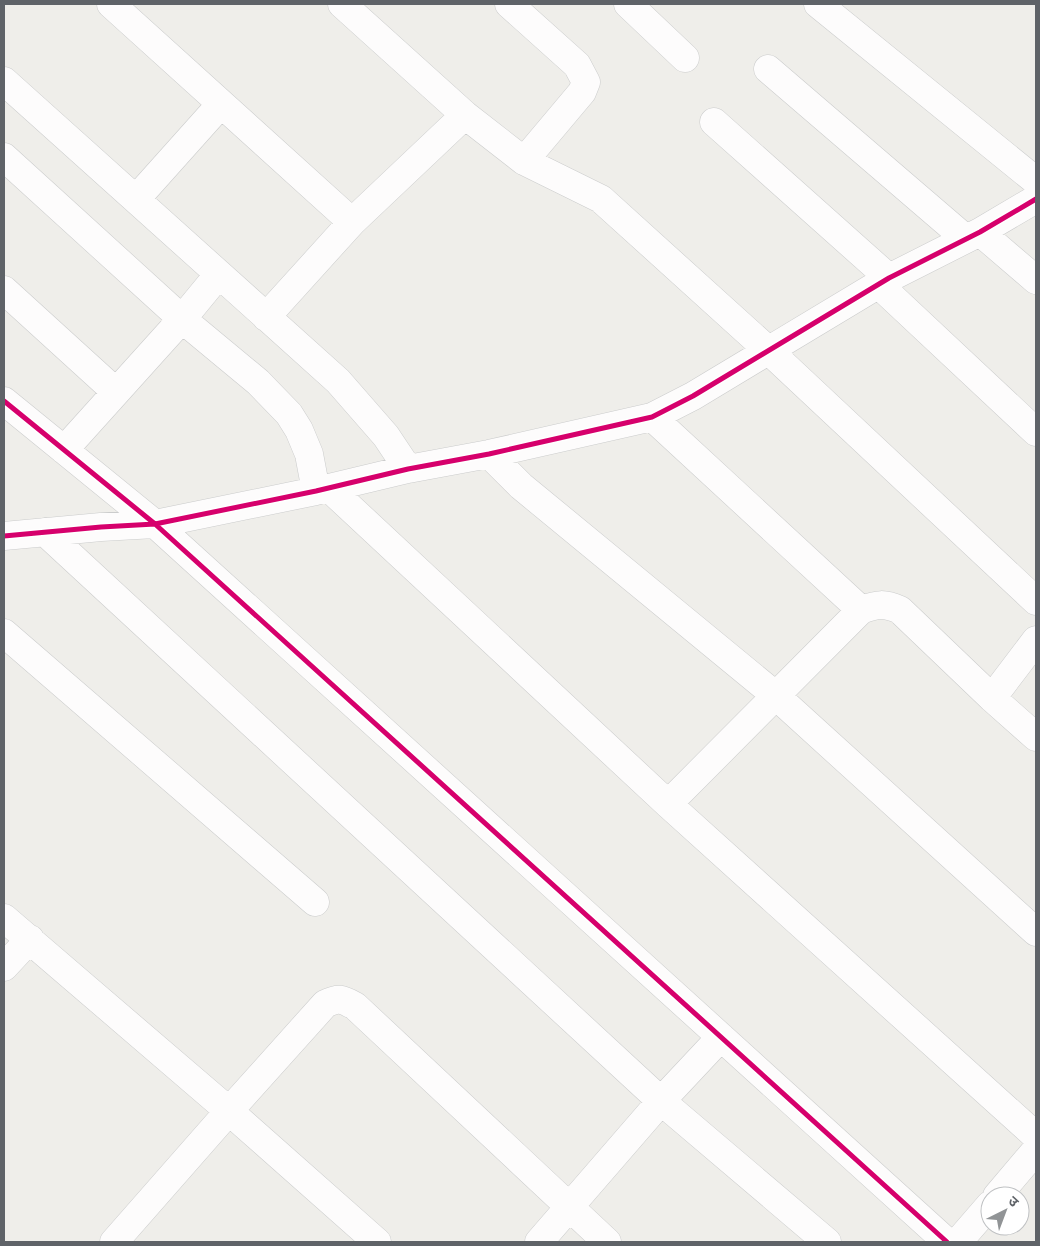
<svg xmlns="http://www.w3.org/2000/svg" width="1040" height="1246" font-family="'Public Sans','Noto Sans Devanagari',sans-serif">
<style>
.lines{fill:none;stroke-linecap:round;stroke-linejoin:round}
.minor-casing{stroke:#cbcccc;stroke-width:29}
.minor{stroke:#fdfcfc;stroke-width:28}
.cycleway-casing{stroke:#fff;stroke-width:8}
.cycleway{stroke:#d6006c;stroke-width:5}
</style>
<rect width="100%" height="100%" fill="#efeeea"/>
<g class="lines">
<g class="minor-casing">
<path id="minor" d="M111 4 352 222
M342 4 465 115 524 161 601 199 769 351 1036 601
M509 4 577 65 586 82 582 92 524 161
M628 4 685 58
M818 4 1036 181
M768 69 966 239
M4 81 338 381 386 436 408 469
M714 122 889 278
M4 157 182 319 258 382 289 414 299 430 309 454 316 491
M136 199 221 104
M980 232 1036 280
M878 284 1036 432
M4 290 116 392
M266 317 352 222 465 115
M4 401 155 524 947 1242
M652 417 861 610 668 804
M64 450 182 319 219 274
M489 454 521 486 775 695 1036 932
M329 488 668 804 1036 1136
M45 532 661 1101 827 1242
M4 536 101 527 155 524 316 491 408 469 489 454 652 417 693 396 889 278 980 232 1036 199
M861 610C878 604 884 603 900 610L992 698 1036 737
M4 633 315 902
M992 698 1036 640
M4 918 229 1111 377 1242
M4 967 30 939
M997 1196 1036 1150
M114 1242 229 1111 325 1004C339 997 342 999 355 1006L607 1242
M539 1242 661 1101 721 1037
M958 1242 990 1205"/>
</g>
<use href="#minor" class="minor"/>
<g class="cycleway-casing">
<path id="cycleway" d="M4 401 155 524 947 1242
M4 536 101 527 155 524 316 491 408 469 489 454 652 417 693 396 889 278 980 232 1036 199"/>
</g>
<use href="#cycleway" class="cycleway"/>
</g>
<rect width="1040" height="1246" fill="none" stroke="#5f6368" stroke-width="10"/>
<g transform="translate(1005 1211) rotate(42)"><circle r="24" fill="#ffffff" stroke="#bfc1c3"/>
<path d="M0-4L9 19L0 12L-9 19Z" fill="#919496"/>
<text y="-8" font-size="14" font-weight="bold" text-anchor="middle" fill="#5f6368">उ</text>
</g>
</svg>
